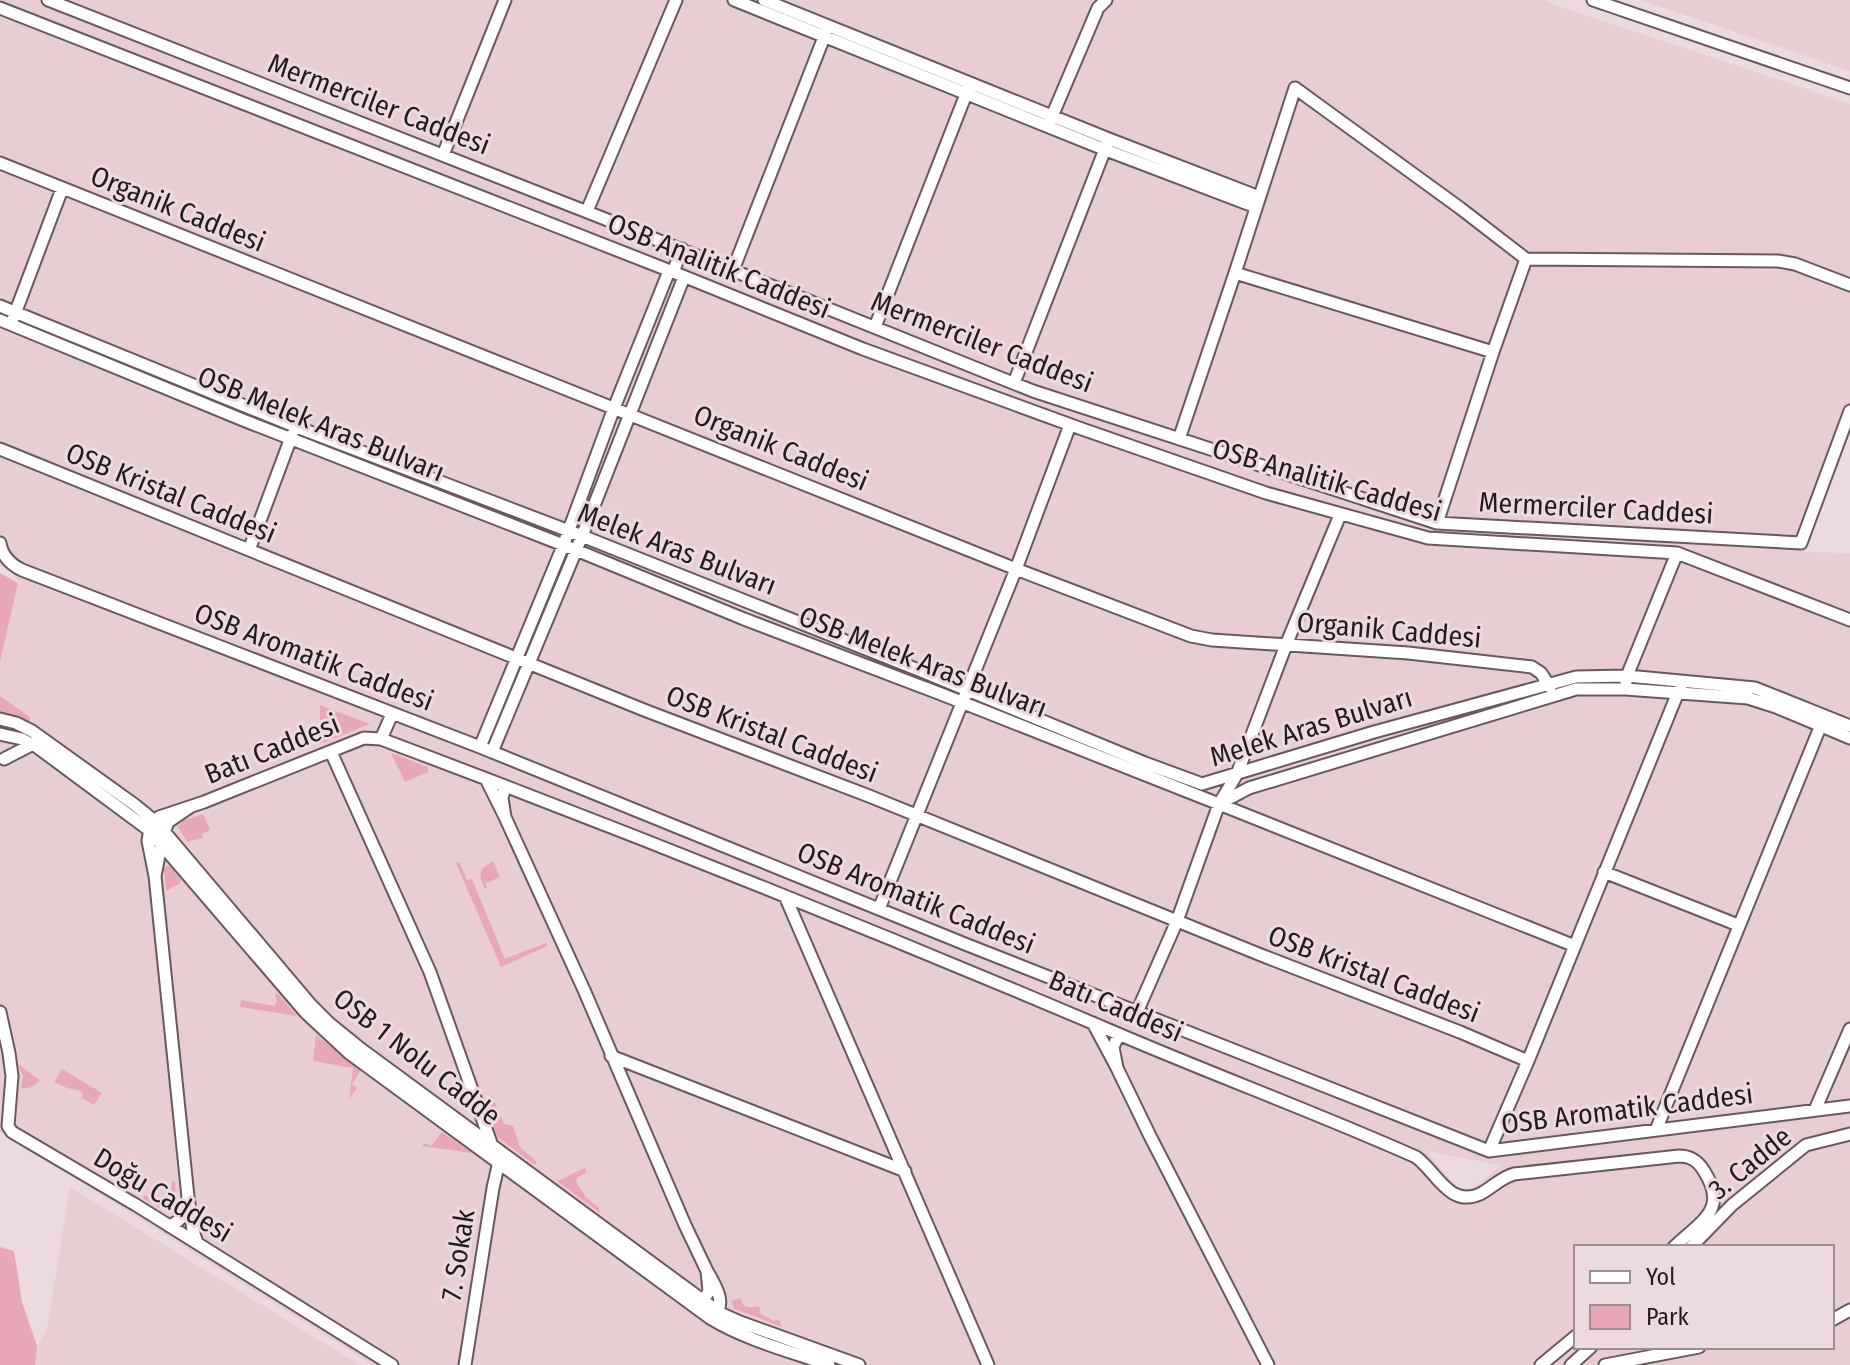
<svg xmlns="http://www.w3.org/2000/svg" width="1850" height="1365" font-family="'Fira Sans Condensed',sans-serif">
<style>
.built{fill:#e8cdd3;fill-rule:evenodd}
.green{fill:#e8a7b7}
.lines{fill:none;stroke-linecap:round;stroke-linejoin:round}
.minor-casing{stroke:#69595d;stroke-width:15}
.minor{stroke:#fff;stroke-width:11}
.labels{text-anchor:middle;dominant-baseline:central;stroke-width:6;stroke-linejoin:round;paint-order:stroke}
.street-label{font-size:28px;fill:#221b1c;stroke:#eddade}
</style>
<rect width="100%" height="100%" fill="#eddade"/>
<path class="built" d="M0 0H1545L1553 4 1850 104V429L1805 552 1850 553V1365H373L0 1132V662L18 583 13 573 0 565ZM1427 1151 1499 1165V1166L1482 1182 1467 1189 1456 1187ZM1576 1247H1832V1347H1576Z
M1641 0H1850V71Z
M70 1187 356 1363 358 1365H35L37 1346 47 1329Z"/>
<path class="green" d="M0 573 18 583 0 662Z
M0 696 31 718 28 722 0 713Z
M320 705 370 724 320 744Z
M391 753 428 767V772L405 782Z
M203 814 210 830 202 834 203 838 187 842 178 827 183 821Z
M493 861 500 877 486 883 487 888 485 889C478 874 478 869 493 861Z
M459 862 467 880 472 879 505 959 546 943 548 946 501 967 456 863Z
M166 866 171 867 181 880 179 884 166 891 164 869Z
M277 993 297 1016 240 1007 241 1000 274 1006 277 1002 275 995Z
M316 1035 361 1070 352 1084 357 1088 349 1099 353 1068 313 1061Z
M20 1065 39 1080C35 1087 29 1089 21 1088L23 1076 19 1067Z
M62 1069 102 1093 94 1105 82 1098 83 1094 79 1090 67 1088 54 1082Z
M492 1096 504 1124 513 1126 520 1147 537 1162 535 1165 496 1136 484 1099Z
M442 1132 472 1153 422 1146 425 1143 431 1146Z
M585 1168 587 1172 577 1178 576 1182 586 1197 599 1208 600 1213 557 1181Z
M175 1181 176 1210 160 1208 143 1198 144 1195C161 1203 171 1205 172 1182Z
M0 1247 14 1251 22 1302 37 1346 35 1365H0Z
M740 1298C744 1309 748 1308 759 1306L761 1314 774 1321 779 1319 782 1327 735 1309 731 1301Z"/>
<g class="lines">
<g class="minor-casing">
<path id="minor" d="M48 0 600 217 1033 391 1437 523 1801 543 1850 411
M734 0 1106 150 1256 207
M764 0 1109 139 1259 197
M1593 0 1850 88
M0 8 673 272 863 349 1082 429 1266 493 1428 538 1677 553 1850 620
M1050 121 1098 8 1106 0
M443 155 505 0
M0 163 1016 569 1191 636 1212 640 1408 653 1532 667 1541 673 1550 687
M587 211 676 0
M733 270 826 32
M673 272 682 249
M1235 273 1493 352
M0 306 294 426 582 536 921 671 1145 763 1202 784 1374 732 1576 677 1627 676 1755 688 1850 726
M13 319 62 189
M0 320 243 420 576 550 744 619 941 694 1219 804 1249 788 1576 689H1625L1748 698 1776 707 1850 738
M875 327 968 89
M1014 383 1107 144
M1179 439 1235 273 1295 88 1460 208 1526 259 1778 261 1795 264 1850 285
M0 449 644 710 869 796 1261 955 1460 1032 1528 1061
M1437 523 1493 352 1526 259
M0 543C2 556 10 564 22 570L480 747 965 944 1489 1151 1850 1106
M249 550 292 435
M1626 682 1627 676 1677 553
M0 719 16 723 32 731 135 805 157 823 311 1005 329 1023 361 1049 720 1313 740 1322 859 1365
M0 734 22 739 37 747 149 830 306 1013 349 1053 710 1318C746 1340 789 1351 829 1365
M381 739 392 714
M480 747 563 546 614 408 669 271
M331 752 430 972 491 1143
M492 752 582 536 684 277
M4 759 35 743
M486 779 505 817 502 798 505 787
M1219 804 1575 946
M190 807 168 822 163 835 155 876 148 841 150 828 159 817 204 802 364 738 381 739C626 831 869 928 1109 1030 1211 1074 1315 1112 1416 1157 1436 1171 1449 1208 1480 1194 1492 1188 1500 1178 1514 1174L1679 1156C1691 1156 1698 1161 1704 1171 1729 1210 1701 1221 1674 1247
M505 817 584 990 685 1225 707 1271
M1604 872 1738 925
M155 876 188 1197
M785 896 988 1365
M879 909 1016 569 1070 425
M0 1012 9 1053 12 1076 8 1126 12 1132 136 1205 392 1365
M1137 1012 1177 921 1219 804 1237 774 1286 645 1340 515
M1093 1023 1117 1068 1113 1047 1119 1034
M611 1056 905 1171
M1117 1068 1150 1136 1268 1365
M1815 1110 1850 1029
M1656 1130 1823 720
M1489 1151 1528 1061 1681 685
M169 1226C184 1220 185 1212 188 1197L193 1230 197 1243
M1691 1247 1732 1205 1806 1145 1850 1134
M703 1301 709 1291 707 1271C715 1285 727 1303 714 1316
M1832 1320 1850 1310
M465 1365 493 1188 498 1166 497 1159
M1541 1365 1576 1336
M1571 1365 1591 1347
M1605 1365 1699 1347"/>
</g>
<use href="#minor" class="minor"/>
</g>
<g class="labels">
<g class="street-label">
<text transform="translate(379 104) rotate(21)">Mermerciler Caddesi</text>
<text transform="translate(178 209) rotate(22)">Organik Caddesi</text>
<text transform="translate(719 266) rotate(22)">OSB Analitik Caddesi</text>
<text transform="translate(982 342) rotate(21)">Mermerciler Caddesi</text>
<text transform="translate(321 424) rotate(22)">OSB Melek Aras Bulvarı</text>
<text transform="translate(781 448) rotate(22)">Organik Caddesi</text>
<text transform="translate(1327 480) rotate(16)">OSB Analitik Caddesi</text>
<text transform="translate(171 493) rotate(22)">OSB Kristal Caddesi</text>
<text transform="translate(1596 508) rotate(3)">Mermerciler Caddesi</text>
<text transform="translate(677 549) rotate(21)">Melek Aras Bulvarı</text>
<text transform="translate(1389 630) rotate(5)">Organik Caddesi</text>
<text transform="translate(314 657) rotate(21)">OSB Aromatik Caddesi</text>
<text transform="translate(923 662) rotate(21)">OSB Melek Aras Bulvarı</text>
<text transform="translate(1311 727) rotate(-17)">Melek Aras Bulvarı</text>
<text transform="translate(772 734) rotate(21)">OSB Kristal Caddesi</text>
<text transform="translate(272 749) rotate(-22)">Batı Caddesi</text>
<text transform="translate(916 898) rotate(22)">OSB Aromatik Caddesi</text>
<text transform="translate(1374 974) rotate(21)">OSB Kristal Caddesi</text>
<text transform="translate(1116 1006) rotate(23)">Batı Caddesi</text>
<text transform="translate(417 1057) rotate(38)">OSB 1 Nolu Cadde</text>
<text transform="translate(1627 1109) rotate(-7)">OSB Aromatik Caddesi</text>
<text transform="translate(1750 1163) rotate(-39)">3. Cadde</text>
<text transform="translate(163 1195) rotate(31)">Doğu Caddesi</text>
<text transform="translate(458 1255) rotate(-81)">7. Sokak</text>
</g>
</g>
<rect x="1574" y="1245" width="260" height="104" fill="#eddade" stroke="#9c8e90" stroke-width="2"/>
<rect x="1590" y="1271" width="40" height="12" fill="#ffffff" stroke="#9c8e90" stroke-width="2"/>
<text x="1646" y="1285" font-size="24" fill="#221b1c">Yol</text>
<rect x="1590" y="1305" width="40" height="24" fill="#e8a7b7" stroke="#9c8e90" stroke-width="2"/>
<text x="1646" y="1325" font-size="24" fill="#221b1c">Park</text>
</svg>
